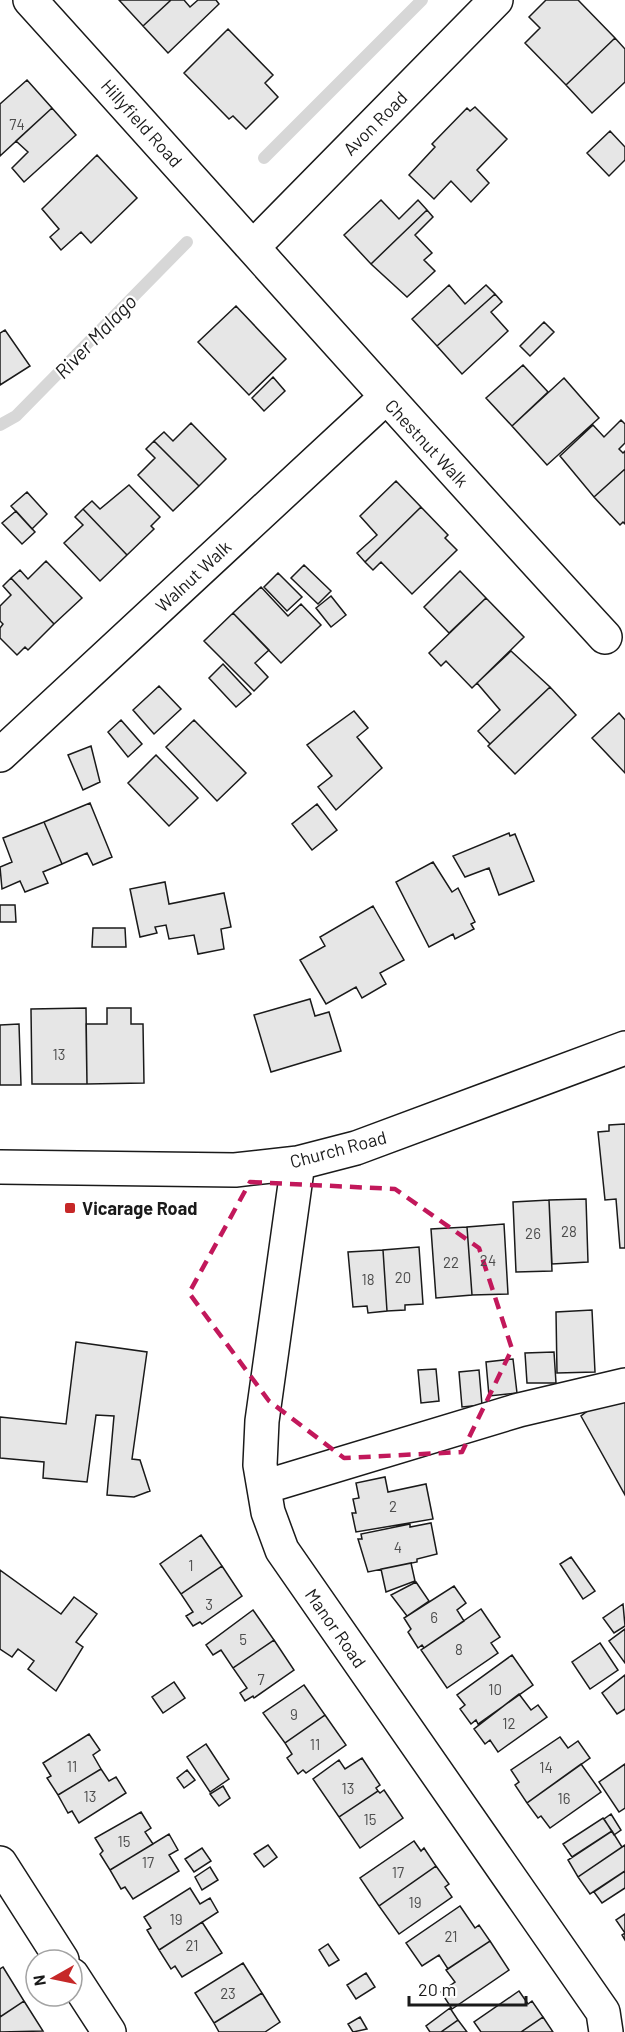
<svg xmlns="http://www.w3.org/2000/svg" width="625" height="2032" font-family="Barlow,sans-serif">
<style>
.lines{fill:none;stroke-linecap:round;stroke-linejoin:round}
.stream{stroke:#d7d7d7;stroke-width:12}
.building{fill:#e6e6e6;stroke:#1a1a1a;stroke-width:1.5}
.minor-casing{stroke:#1a1a1a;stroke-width:36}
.minor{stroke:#fff;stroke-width:33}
.marked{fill:none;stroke:#c2185b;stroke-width:4.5;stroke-dasharray:12 8;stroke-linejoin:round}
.poi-dot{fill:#c62828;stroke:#fff;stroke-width:2}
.labels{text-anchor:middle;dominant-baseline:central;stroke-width:4.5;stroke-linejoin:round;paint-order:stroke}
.number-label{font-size:15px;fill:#4d4d4d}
.street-label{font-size:18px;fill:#1a1a1a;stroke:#fff}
.poi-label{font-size:18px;font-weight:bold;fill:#1a1a1a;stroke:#fff;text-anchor:start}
.water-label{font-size:20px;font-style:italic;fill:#1a1a1a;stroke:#fff}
</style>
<rect width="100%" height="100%" fill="#fff"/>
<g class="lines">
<path class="stream" d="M264 158 422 0
M0 425 16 416 187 242"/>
</g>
<path class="building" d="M119 0H171L143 26Z
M171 0H184L190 7 198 0H216L219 4 168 53 143 26Z
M546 0H578L615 38 566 85 525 43 540 28 529 17Z
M228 29 273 75 265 83 278 97 246 129 233 116 229 119 184 73Z
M615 38 625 49V82L592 113 566 85Z
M27 80 52 108 0 156V104Z
M475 107 507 139 477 170 489 183 471 202 451 181 434 199 409 175 435 147 432 144 467 108 470 111Z
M52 108 76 135 24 182 12 168 28 152 16 141Z
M610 131 625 147V160L609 176 587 153Z
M97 155 137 198 91 243 81 232 61 250 50 237 59 229 42 209Z
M381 200 399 219 418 200 427 210 371 264 344 235Z
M427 210 433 217 415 235 432 253 424 260 435 271 407 297 371 264Z
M449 285 465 304 486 285 495 294 437 346 412 319Z
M495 294 502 302 491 312 508 331 462 374 437 346Z
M236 306 286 359 249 395 198 342Z
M544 322 554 332 530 356 520 346Z
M5 330 30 366 0 385V333Z
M523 365 548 392 512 426 486 398Z
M273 377 285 391 264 411 252 398Z
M564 378 599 418 547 465 512 426Z
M621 420 625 424V443L619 449 623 453 625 451V469L594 497 560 456 593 425 604 437Z
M191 423 226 459 199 486 154 441 164 432 173 441Z
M154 441 199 486 173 511 138 475 155 458 146 449Z
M625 469V524L623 522 620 525 594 497Z
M396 481 421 507 365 562 357 553 377 535 360 516Z
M129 485 160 517 151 526 154 529 127 555 83 509 92 501 100 509Z
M27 492 47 514 32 529 11 506Z
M421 507 448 535 445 538 457 550 412 594 381 562 373 570 365 562Z
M83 509 127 555 100 581 64 543 83 525 75 517Z
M16 511 35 532 22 544 2 523Z
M46 561 82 598 54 624 11 578 20 570 28 579Z
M304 565 331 591 318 604 291 578Z
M460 571 486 598 449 633 424 607Z
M278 573 302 597 287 611 264 587Z
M11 578 54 624 28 650 25 647 17 655 0 638V628L3 624 0 621V606L11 595 3 586Z
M261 587 288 616 301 604 321 625 281 663 233 613Z
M331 596 346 615 331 627 316 608Z
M486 598 524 637 472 688 446 661 441 666 429 653Z
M233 613 269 650 255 663 268 677 254 691 204 641Z
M511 651 550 687 490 744 478 731 500 710 477 683Z
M223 664 251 694 236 707 209 678Z
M159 686 181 709 154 734 133 710Z
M550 687 576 715 515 774 488 746Z
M354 711 368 728 357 737 382 768 336 810 318 787 332 776 307 745Z
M619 713 625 720V773L592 738Z
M121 720 142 744 128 757 108 732Z
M194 720 246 773 217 801 166 747Z
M91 746 100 782 83 790 68 755Z
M156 755 198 798 169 826 128 783Z
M90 803 112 857 93 865 87 853 62 864 44 822Z
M317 804 337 830 312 850 292 824Z
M44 822 62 864 43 872 48 883 25 892 20 881 2 889 0 867 12 862 3 838Z
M509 833 510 836 515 834 534 881 499 895 489 868 465 877 453 856Z
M433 862 452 892 458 888 475 922 471 924 474 929 455 939 453 934 429 947 396 882Z
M165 882 169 904 224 893 231 927 221 929 224 949 198 954 194 935 169 939 166 925 155 927 157 933 140 937 130 889Z
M0 905H15L16 922H0Z
M373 906 404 960 380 973 386 984 362 998 356 987 326 1004 300 960 325 946 320 937Z
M93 928H125L126 947H92Z
M310 999 315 1016 329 1012 341 1051 271 1072 254 1015Z
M86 1008 87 1084H32L31 1009Z
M107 1008H131V1024H143L144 1083 87 1084 86 1024H107Z
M19 1024 21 1085H0V1025Z
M625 1124V1248H620L616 1199 605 1200 598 1132 609 1131V1125Z
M586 1199 588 1262 552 1264 549 1200Z
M549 1200 552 1271 516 1272 513 1202Z
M504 1224 508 1294 472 1295 467 1227Z
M467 1227 472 1295 436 1298 431 1229Z
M419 1247 423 1304 405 1305V1310L387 1311 383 1250Z
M383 1250 387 1311 368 1313 367 1306 353 1307 348 1252Z
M592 1310 595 1372 557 1373 556 1312Z
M76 1342 147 1352 132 1459 140 1460 150 1491 134 1497 107 1495 114 1416 96 1415 87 1482 43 1478 44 1462 0 1458V1417L66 1424Z
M554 1352 556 1383H527L525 1353Z
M513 1359 517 1393 489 1396 486 1362Z
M436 1369 439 1401 421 1403 418 1370Z
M479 1370 482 1405 462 1407 459 1372Z
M625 1398V1495L581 1416 594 1406Z
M385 1477 388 1492 426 1484 433 1519 356 1532 352 1513H356L353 1499 359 1498 356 1483Z
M431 1523 437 1554 417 1559V1562L368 1572 358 1539H362L361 1534 410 1524V1527Z
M201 1535 222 1566 181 1594 160 1564Z
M571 1557 595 1591 583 1599 560 1564Z
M411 1563 415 1581 386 1592 381 1569Z
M222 1566 242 1596 202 1624 200 1622 193 1626 186 1616 193 1612 181 1594Z
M0 1570 61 1614 74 1597 97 1614 76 1642 83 1647 56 1691 28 1669 34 1661 18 1649 12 1657 0 1649Z
M416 1582 429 1601 407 1616 391 1595Z
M454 1586 466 1603 457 1610 464 1621 424 1648 422 1645 418 1648 408 1632 411 1629 404 1618Z
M623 1604 625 1626 614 1633 603 1618Z
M481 1609 500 1637 491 1643 498 1653 447 1688 421 1650Z
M253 1610 274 1640 233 1668 221 1650 213 1655 206 1645Z
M625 1629V1663L609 1641Z
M274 1640 294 1670 254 1698 253 1696 245 1701 240 1693 247 1688 233 1668Z
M600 1643 618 1670 590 1689 572 1662Z
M512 1655 533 1685 478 1724 476 1720 471 1724 460 1709 465 1705 457 1695Z
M625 1675V1709L617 1714 602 1693Z
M174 1682 185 1698 163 1713 152 1697Z
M304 1685 325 1715 285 1743 263 1713Z
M519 1694 531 1710 538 1705 547 1717 498 1752 490 1740 485 1744 474 1729Z
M325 1715 346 1745 306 1773 303 1770 298 1774 287 1758 292 1754 285 1743Z
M89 1734 100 1750 93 1755 101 1769 58 1795 47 1778 51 1776 43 1763Z
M560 1737 568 1748 578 1741 590 1758 527 1803 515 1785 519 1782 511 1770Z
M206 1744 229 1779 210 1792 187 1757Z
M362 1758 380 1785 376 1788 378 1791 339 1817 313 1779 339 1760 345 1769Z
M581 1764 601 1792 550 1828 541 1816 538 1818 527 1803Z
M625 1764V1808L619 1812 599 1782Z
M101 1769 109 1781 116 1777 126 1793 79 1823 72 1811 68 1813 58 1795Z
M187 1770 195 1780 184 1788 177 1778Z
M223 1786 230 1798 219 1806 210 1794Z
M384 1790 403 1818 360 1848 339 1817 378 1791 380 1793Z
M141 1812 151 1828 145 1832 153 1844 110 1870 100 1854 103 1851 95 1838Z
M611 1814 621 1830 614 1835 604 1819Z
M603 1818 612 1831 572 1857 563 1844Z
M612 1831 622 1847 578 1877 568 1860Z
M169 1834 178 1850 169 1855 179 1871 133 1899 125 1887 121 1889 110 1870Z
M414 1841 421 1851 424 1848 436 1866 379 1906 360 1878Z
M268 1845 277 1857 264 1867 254 1854Z
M625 1845V1871L590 1894 578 1877Z
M202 1848 211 1861 194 1872 185 1859Z
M436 1866 449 1884 445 1887 452 1897 399 1934 379 1906Z
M210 1867 218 1880 202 1890 195 1877Z
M625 1871V1888L602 1903 594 1892Z
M190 1888 200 1904 210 1898 218 1912 159 1950 147 1930 151 1928 144 1917Z
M460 1906 475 1928 479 1925 490 1941 448 1969 439 1955 422 1966 406 1943Z
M625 1914V1940L622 1935 625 1933 616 1920Z
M202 1922 222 1953 182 1977 175 1966 171 1969 159 1950Z
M490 1941 509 1970 452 2009 441 1992 455 1982 446 1970Z
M328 1944 339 1960 329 1966 319 1950Z
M243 1963 262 1993 214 2023 195 1993Z
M3 1967 24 2001 0 2017V1969Z
M366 1973 375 1987 356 1999 347 1985Z
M519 1991 528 2004 532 2001 543 2017 521 2032H481L474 2022Z
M262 1993 280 2022 265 2032H219L214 2023Z
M24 2001 43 2031 0 2032V2017Z
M450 2008 458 2020 441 2032H430L426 2026Z
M360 2017 367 2029 353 2032 348 2024Z
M543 2017 553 2032H521Z
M458 2020 467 2032H441Z"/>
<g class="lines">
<g class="minor-casing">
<path id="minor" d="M30 0C222 212 411 426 605 637
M254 246 496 0
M0 755 385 398
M298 1163 262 1421 260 1465 268 1512 282 1550 603 2012 606 2032
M0 1167 235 1170 298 1163 356 1148 625 1048
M264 1487 519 1410 625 1385
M0 1863 62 1960
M72 1975 109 2032"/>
</g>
<use href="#minor" class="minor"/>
</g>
<path class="marked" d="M250 1182 395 1189 479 1248 512 1349 462 1452 344 1458 269 1401 189 1293Z"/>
<rect class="poi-dot" x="64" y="1202" width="12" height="12" rx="3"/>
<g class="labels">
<g class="number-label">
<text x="17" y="124">74</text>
<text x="59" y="1054">13</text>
<text x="569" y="1231">28</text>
<text x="533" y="1233">26</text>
<text x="488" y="1260">24</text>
<text x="451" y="1262">22</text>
<text x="403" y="1277">20</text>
<text x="368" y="1279">18</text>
<text x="393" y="1506">2</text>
<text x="398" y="1547">4</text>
<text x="191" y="1565">1</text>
<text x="209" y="1604">3</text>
<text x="434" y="1617">6</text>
<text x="243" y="1639">5</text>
<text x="459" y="1649">8</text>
<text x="261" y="1679">7</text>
<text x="495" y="1689">10</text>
<text x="294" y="1714">9</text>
<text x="509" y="1723">12</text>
<text x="315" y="1744">11</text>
<text x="72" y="1766">11</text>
<text x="546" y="1767">14</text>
<text x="348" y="1788">13</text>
<text x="90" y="1796">13</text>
<text x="564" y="1798">16</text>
<text x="370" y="1819">15</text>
<text x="124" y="1841">15</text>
<text x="148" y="1862">17</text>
<text x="398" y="1872">17</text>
<text x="415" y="1902">19</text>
<text x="176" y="1919">19</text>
<text x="451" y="1936">21</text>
<text x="192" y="1945">21</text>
<text x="228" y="1993">23</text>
</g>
<g class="street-label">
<text transform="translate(142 123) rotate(48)">Hillyfield Road</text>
<text transform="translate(375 123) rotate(-45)">Avon Road</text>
<text transform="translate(427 443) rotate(47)">Chestnut Walk</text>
<text transform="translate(193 576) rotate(-43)">Walnut Walk</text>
<text transform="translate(338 1149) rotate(-15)">Church Road</text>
<text transform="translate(336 1628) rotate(55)">Manor Road</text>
</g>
<g class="poi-label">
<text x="82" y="1208">Vicarage Road</text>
</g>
<g class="water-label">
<text transform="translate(95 336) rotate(-46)">River Malago</text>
</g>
</g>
<g transform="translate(54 1978) rotate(261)"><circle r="28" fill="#ffffff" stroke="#a3a3a3" stroke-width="1.5"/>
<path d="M0-4.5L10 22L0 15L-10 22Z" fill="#c62828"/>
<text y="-9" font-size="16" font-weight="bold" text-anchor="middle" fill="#1a1a1a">N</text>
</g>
<path d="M409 1996v9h117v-9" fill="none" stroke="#1a1a1a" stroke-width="3"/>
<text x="418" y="1996" font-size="18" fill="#1a1a1a" stroke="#ffffff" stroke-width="4.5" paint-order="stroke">20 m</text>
</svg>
